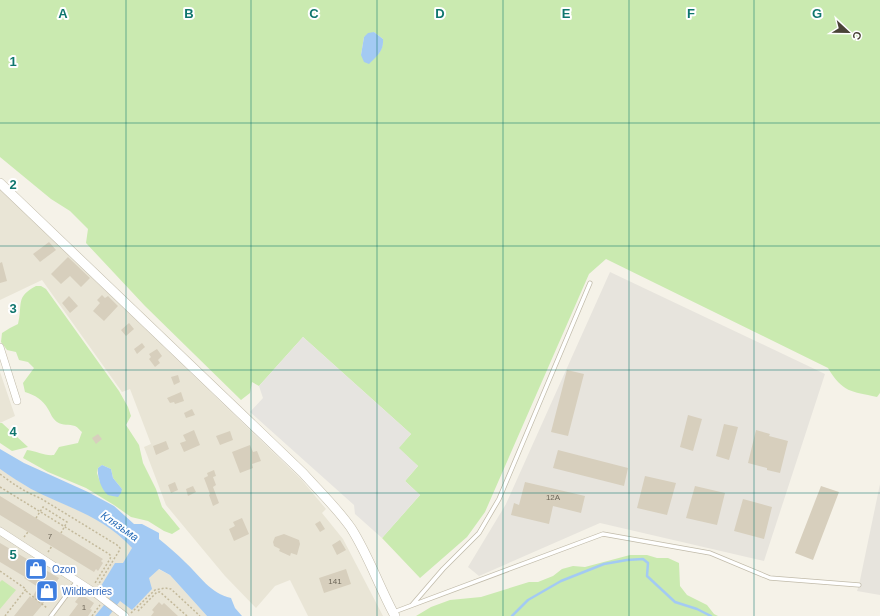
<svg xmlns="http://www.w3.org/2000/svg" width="880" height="616" font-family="Helvetica,sans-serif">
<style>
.residential{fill:#e9e5d6}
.industrial{fill:#e7e4dd}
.green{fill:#caeab0;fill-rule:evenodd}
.parking{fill:#e6e4e0}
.water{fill:#a3caf3}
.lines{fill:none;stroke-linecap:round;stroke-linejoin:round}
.stream{stroke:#a3caf3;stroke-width:2.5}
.building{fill:#d7cfbd}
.service-casing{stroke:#c1bbaa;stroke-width:5}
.minor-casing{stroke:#c1bbaa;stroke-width:8}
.tertiary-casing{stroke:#c1bbaa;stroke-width:10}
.path{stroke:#c3b99b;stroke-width:1.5;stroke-dasharray:2 2;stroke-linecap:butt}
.service{stroke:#fff;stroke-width:3.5}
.minor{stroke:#fff;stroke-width:7}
.tertiary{stroke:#fff;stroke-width:9}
.grid{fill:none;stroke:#0f766e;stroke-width:1;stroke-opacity:0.55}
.labels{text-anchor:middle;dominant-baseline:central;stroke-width:4;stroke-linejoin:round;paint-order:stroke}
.number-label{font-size:8px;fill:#6c6658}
.shop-label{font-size:10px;fill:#366cbe;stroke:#fff;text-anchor:start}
.water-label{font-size:11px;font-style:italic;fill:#2b6fb9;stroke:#fff}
.grid-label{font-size:13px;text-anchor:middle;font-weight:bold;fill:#0f766e;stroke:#fff;stroke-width:4;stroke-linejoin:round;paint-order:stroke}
</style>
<rect width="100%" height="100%" fill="#f5f2e8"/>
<path class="residential" d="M0 189 301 479 326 509 322 513 343 539 383 616H308L290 580 275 586 256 608 225 576 166 505 144 447 151 444 130 389 122 392 42 280 0 300Z
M0 372 15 416 0 423Z
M0 469 31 489 91 516 121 535 132 548 158 569 170 575 207 616H0Z"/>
<path class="industrial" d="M610 272 825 374 764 561 600 523 479 576 468 567 506 504Z
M880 484V595L857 591 859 585Z"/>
<path class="green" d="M0 0H880V393L877 397C851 391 843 393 828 368L606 259 589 274 485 512 467 537 420 578 382 538 420 495 405 481 418 466 398 448 411 434 303 337 259 386 252 382 250 393 241 400 145 306 86 243 88 229 70 211 51 199 0 157ZM374 32 383 39C383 48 380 54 373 59L361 55 364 37Z
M36 286H41L46 289 119 391 128 407 131 416 126 425 139 445 143 463 156 489 162 507 180 529 172 534 164 531 148 521 131 517 114 505 86 488 48 472 23 458 27 450C37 451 44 456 54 455L59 447 78 443 82 432C80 431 78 427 75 426 69 424 63 426 57 422 52 418 51 414 48 409 43 400 35 395 25 392L23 383 34 368 28 362 19 360 16 352 7 350 1 342 2 333 10 328 18 324C23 304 15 297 36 286ZM102 465 111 469 113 478 122 489 100 482 97 473 98 468Z
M0 423H2L28 447 12 451 0 443Z
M630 555H647L657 558H668L679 563 680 586 687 595 707 605 714 614 718 616H416L431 607 450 600 481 597 529 582H538L553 576 562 569 573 566 585 567Z
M2 580 16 590 0 609V582Z"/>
<path class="parking" d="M303 337 411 434 399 448 418 466 405 481 420 495 382 538 355 514 354 505 250 412 263 398 259 386Z"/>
<path class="water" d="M374 32 383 39C384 51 377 56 369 64L364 62 361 55 364 37 368 33Z
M0 449 24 463 88 492 114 506 134 524H142L159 533V539C168 546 177 554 185 562 199 575 211 594 231 598L235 608 242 616H207L170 575 159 569 149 578 152 589 132 610 120 601 109 616H95L113 594 101 586 115 563H123L132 548C103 516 68 508 31 489 21 483 10 476 0 469Z
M102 465 111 469 113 478 122 489 121 493 118 497C115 496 110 496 108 495 101 490 97 476 98 468Z"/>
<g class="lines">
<path class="stream" d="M512 616 528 600 561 581 604 564 627 560 643 559 648 563 647 576 675 602 697 609 711 616"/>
</g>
<path class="building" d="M49 242 56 250 40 262 33 254Z
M68 257 90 278 81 287 70 276 61 284 51 274Z
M2 262 7 281 0 283V263Z
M102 295 105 298 108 296 118 306 104 321 93 311 100 303 97 300Z
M69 296 78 306 70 313 62 303Z
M129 323 134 329 126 336 121 330Z
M142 343 145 347 137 354 134 349Z
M157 349 162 356 158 360 160 363 155 367 149 359 151 357 149 354Z
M567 370 584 374 568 436 551 432Z
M178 375 180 382 174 385 171 377Z
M181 392 184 401 175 404 174 402 170 403 167 398Z
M192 409 195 415 186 418 184 413Z
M688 415 702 419 693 451 680 447Z
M724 424 738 427 729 460 716 456Z
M194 430 200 445 184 452 180 443 186 441 183 435Z
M756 430 770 434 769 436 788 441 780 473 767 470V468L748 463Z
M230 431 233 440 220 445 216 436Z
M98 434 102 439 96 444 92 438Z
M166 441 169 449 156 455 153 446Z
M250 445 253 452 257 451 261 461 252 464 253 468 240 473 232 452Z
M558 450 628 468 624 486 553 468Z
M214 470 216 476 213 477 216 485 213 487 219 503 213 506 209 495 210 494 204 478 208 476 207 473Z
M645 476 676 483 667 515 637 508Z
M175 482 178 490 171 493 168 485Z
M525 482 585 496 581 513 553 506 549 524 511 515 514 503 519 505Z
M193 486 196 492 188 496 186 489Z
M695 486 725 493 717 525 686 518Z
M821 486 839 492 813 560 795 553Z
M0 496 103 559 101 561 103 563 98 571 96 569 94 572 0 515Z
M743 499 772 507 764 539 734 531Z
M242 518 249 534 234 541 229 529 235 526 233 522Z
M320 521 325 529 320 532 315 524Z
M284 534 299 540 300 544 297 555 291 553 290 556 279 551 280 549 274 546 273 542 275 537Z
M340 540 346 550 337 555 332 545Z
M0 543 59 578 43 604 33 616H14L30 596 32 598 38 587 24 578 25 577 0 562Z
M346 569 351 584 324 593 319 578Z
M81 594 94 603 90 609 92 610 88 616H69L78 604 75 602Z
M159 602 162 605 164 603 178 616H151L154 612 152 610Z"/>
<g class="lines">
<g class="service-casing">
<path id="service" d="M412 605 443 569 479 533 499 499 590 283
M394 612 603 534 710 553 770 578 859 585
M51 616 77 581"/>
</g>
<g class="minor-casing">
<path id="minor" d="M0 347 17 401
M0 531 91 590 125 616"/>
</g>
<g class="tertiary-casing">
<path id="tertiary" d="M0 183 303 473C319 491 337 508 351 528 369 556 379 587 395 616"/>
</g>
<path class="path" d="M0 474C13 484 25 492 40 498L117 545 120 548 119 551 98 585
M0 487 109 554 111 556 110 559 95 583
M36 518 43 507 67 522 61 533
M24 537 28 532
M48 552 52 546
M0 571 26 589 5 616
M26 591 47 608
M138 611 157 592H160L187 616
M131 613 155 590 165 588 171 589 200 616
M92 616 100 605"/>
<use href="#service" class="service"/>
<use href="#minor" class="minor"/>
<use href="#tertiary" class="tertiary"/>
</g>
<path class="grid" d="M126 0V616M251 0V616M377 0V616M503 0V616M629 0V616M754 0V616M0 123H880M0 246H880M0 370H880M0 493H880"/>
<defs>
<g id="shop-square" transform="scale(1.15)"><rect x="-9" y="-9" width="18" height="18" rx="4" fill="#3f7fe0" stroke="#fff"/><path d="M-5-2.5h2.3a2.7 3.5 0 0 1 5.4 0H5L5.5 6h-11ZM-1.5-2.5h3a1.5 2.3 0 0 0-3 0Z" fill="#fff"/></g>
</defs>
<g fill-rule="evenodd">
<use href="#shop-square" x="36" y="569"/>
<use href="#shop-square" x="47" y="591"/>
</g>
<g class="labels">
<g class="number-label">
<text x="553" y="497">12А</text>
<text x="50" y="536">7</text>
<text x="335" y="581">141</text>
<text x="84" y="607">1</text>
</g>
<g class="shop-label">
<text x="52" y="569">Ozon</text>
<text x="62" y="591">Wildberries</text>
</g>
<g class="water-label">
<text transform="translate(120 526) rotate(35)">Клязьма</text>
</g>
</g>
<g class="grid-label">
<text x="63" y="18">A</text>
<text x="189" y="18">B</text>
<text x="314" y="18">C</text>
<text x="440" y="18">D</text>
<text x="566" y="18">E</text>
<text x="691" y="18">F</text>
<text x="817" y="18">G</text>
<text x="13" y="66">1</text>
<text x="13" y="189">2</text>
<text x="13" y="313">3</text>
<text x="13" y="436">4</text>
<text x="13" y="559">5</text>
</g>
<g transform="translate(848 32) rotate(112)" stroke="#ffffff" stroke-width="3" paint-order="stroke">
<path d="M0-3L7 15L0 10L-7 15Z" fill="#494337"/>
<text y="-6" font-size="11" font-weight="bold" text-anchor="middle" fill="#494337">С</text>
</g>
</svg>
